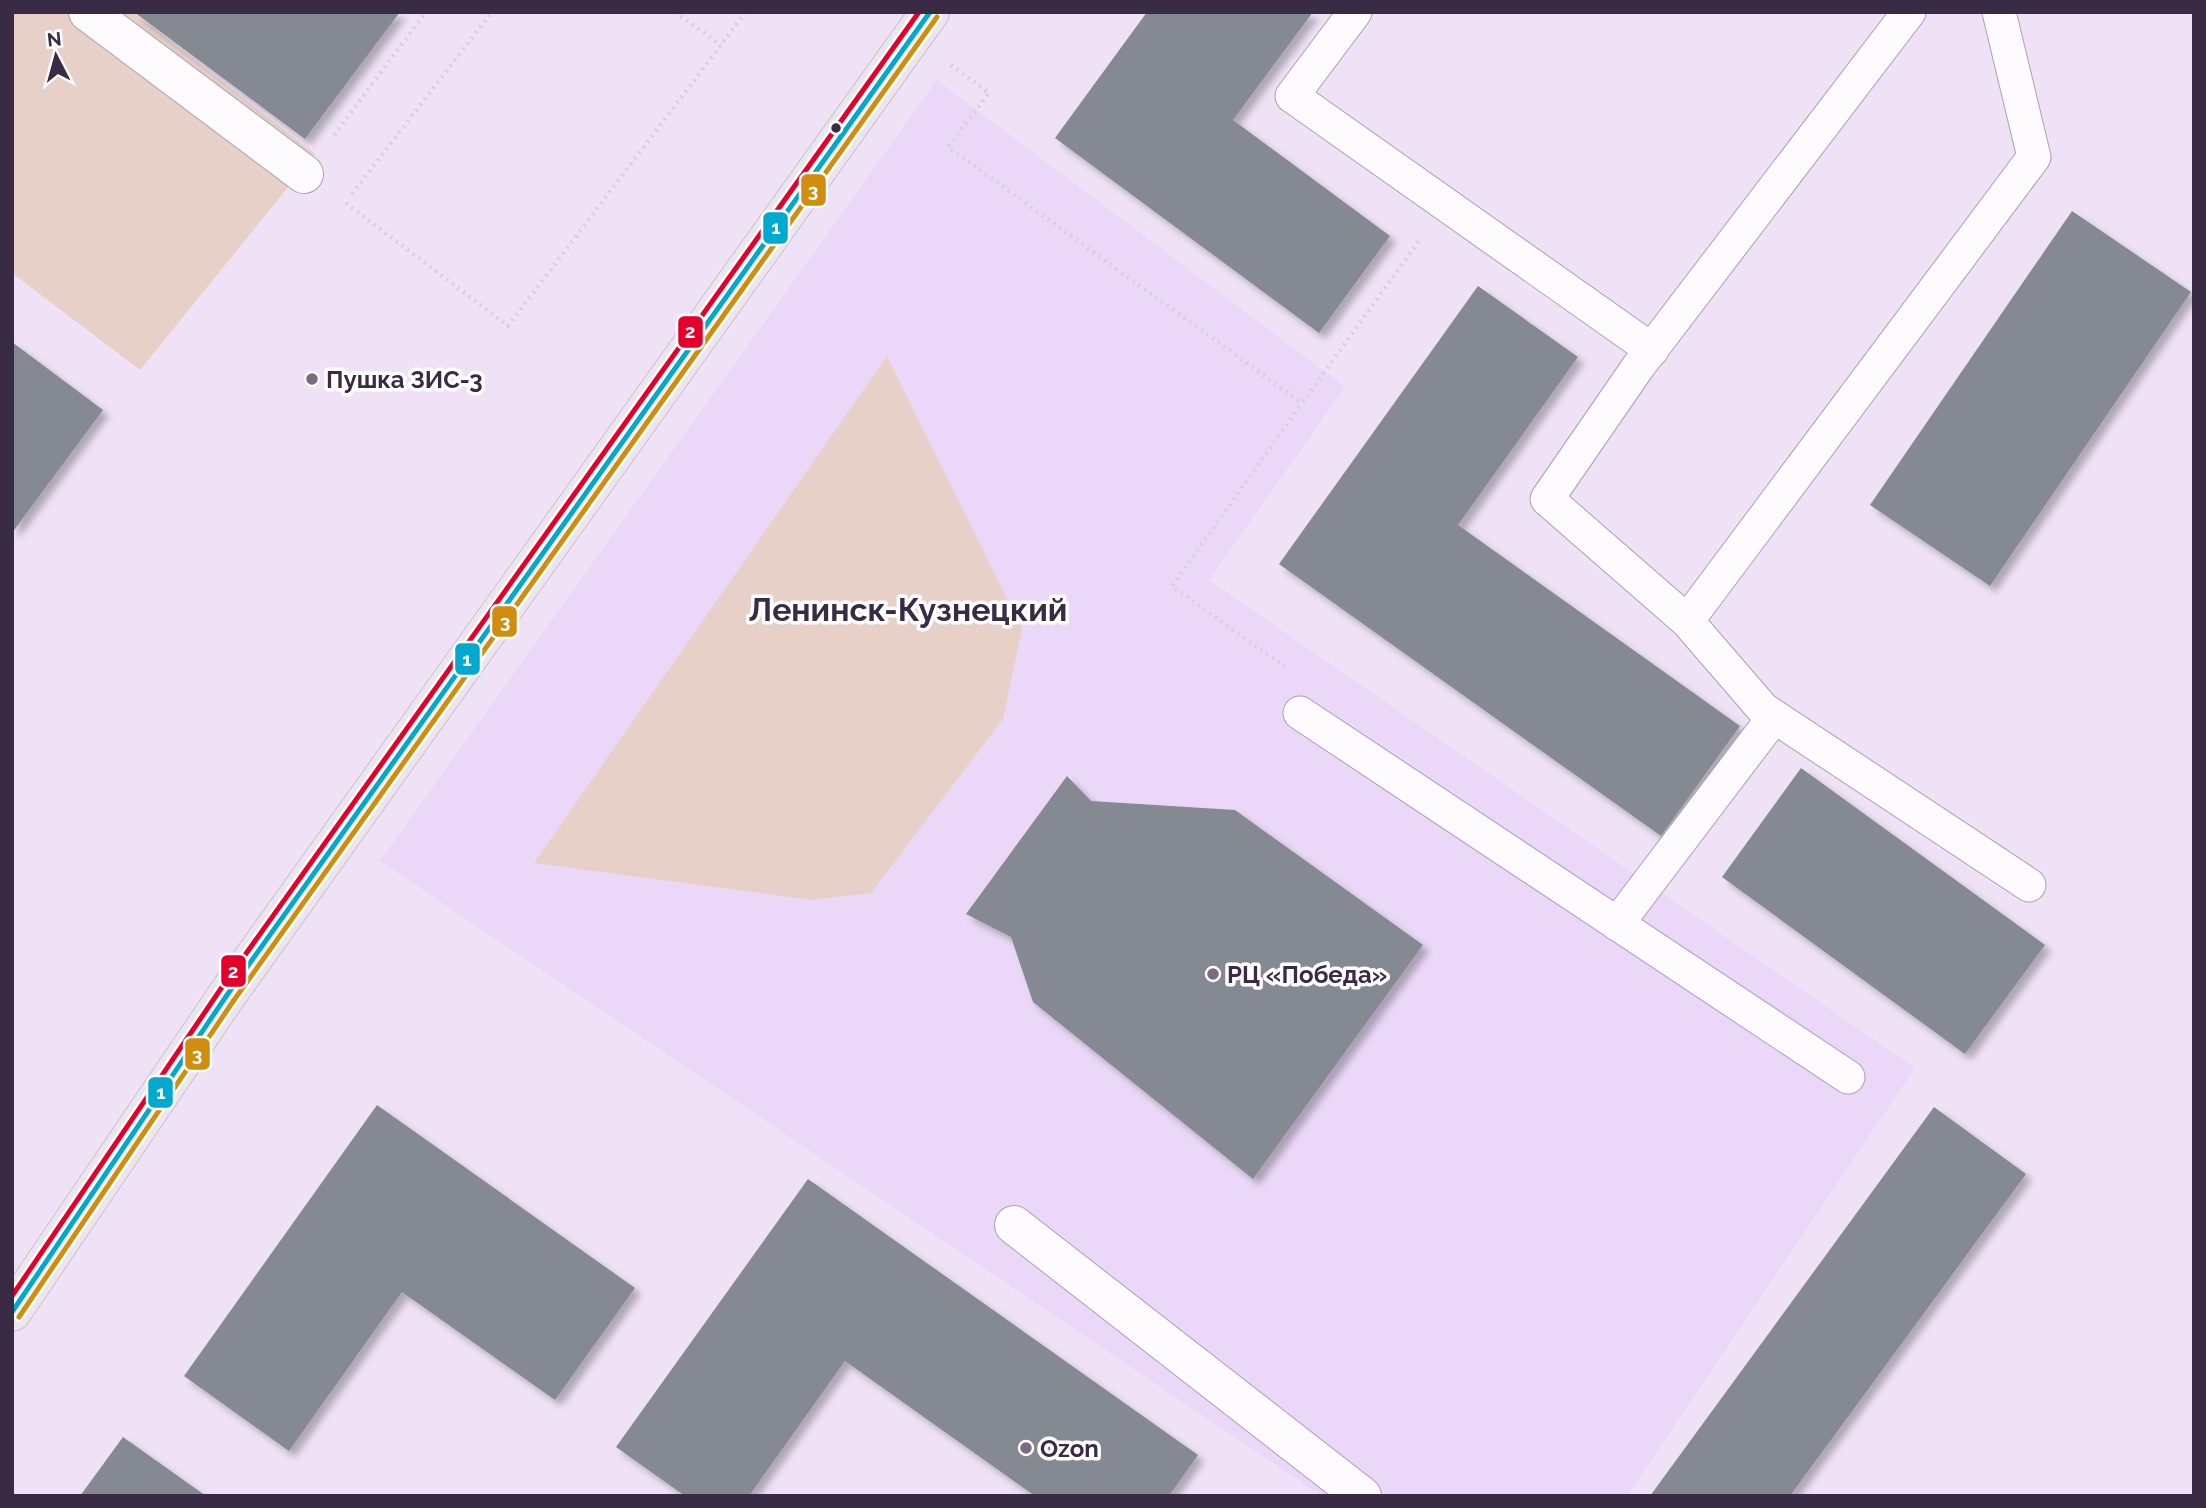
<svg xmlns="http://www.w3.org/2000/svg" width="2206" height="1508" font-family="Raleway,sans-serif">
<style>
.built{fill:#ebd8f8}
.green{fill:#e6d0c8}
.building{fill:#858992;filter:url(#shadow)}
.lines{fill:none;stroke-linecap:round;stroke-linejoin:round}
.lane-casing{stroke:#ac9fb3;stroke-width:35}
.street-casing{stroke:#ac9fb3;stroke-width:40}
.primary-casing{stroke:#cac2cf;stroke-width:40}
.path{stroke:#d5d1d8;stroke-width:4.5;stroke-dasharray:2 5;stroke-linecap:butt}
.lane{stroke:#fdfbfe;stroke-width:33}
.street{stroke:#fdfbfe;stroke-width:38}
.primary{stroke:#ebe5ee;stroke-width:38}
.bus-1-casing{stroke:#fff;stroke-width:10}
.bus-2-casing{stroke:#fff;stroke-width:10}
.bus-3-casing{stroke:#fff;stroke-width:10}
.bus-1{stroke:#00a9ce;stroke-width:5}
.bus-2{stroke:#d18d0d;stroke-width:5}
.bus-3{stroke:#e4002b;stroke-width:5}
.bus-dot{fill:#392b43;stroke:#fff;stroke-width:2.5}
.poi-dot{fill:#796b82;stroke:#fff;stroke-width:2.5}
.labels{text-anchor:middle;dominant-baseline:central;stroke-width:7;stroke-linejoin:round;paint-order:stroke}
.poi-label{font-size:24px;font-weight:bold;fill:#392b43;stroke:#fff;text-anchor:start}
.district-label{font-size:32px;font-weight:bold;fill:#392b43;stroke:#fff}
.line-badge{stroke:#fff;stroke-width:2.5}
.badge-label{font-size:19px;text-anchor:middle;font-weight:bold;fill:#fff}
</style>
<defs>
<filter id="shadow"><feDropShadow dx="6" dy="6" stdDeviation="3.5" flood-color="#0004"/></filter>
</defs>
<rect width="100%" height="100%" fill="#efe2f7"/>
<path class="built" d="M937 80 1345 387 1209 580 1915 1068 1627 1496H1322L380 861Z"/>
<path class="green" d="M12 12H133L315 154 140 370 12 273Z
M887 356 1022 629 1003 719 871 893 812 900 534 863Z"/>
<path class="building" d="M134 12H400L305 139Z
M1147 12H1313L1233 120 1390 236 1319 333 1055 138Z
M2072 211 2191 292 1990 586 1870 505Z
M1478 286 1578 357 1458 525 1740 726 1661 836 1279 564Z
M12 342 103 410 12 533Z
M1801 768 2045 945 1965 1054 1722 877Z
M1067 776 1091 801 1235 810 1423 945 1253 1179 1033 1002 1011 937 966 914Z
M377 1105 635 1288 555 1400 402 1292 289 1451 184 1376Z
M1934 1107 2026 1174 1790 1496H1650Z
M808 1179 1198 1455 1169 1496H1035L845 1361 749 1496H685L616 1447Z
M123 1437 206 1496H80Z"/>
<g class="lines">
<g class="lane-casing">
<path id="lane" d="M1355 12 1292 96 1652 350
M1909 12 1638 367 1547 499 1687 621 2034 157 1999 12
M1687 621 1763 709 2029 885
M1300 713 1848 1077
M1617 924 1774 717"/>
</g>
<g class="street-casing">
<path id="street" d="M88 12 304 174
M1014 1225 1362 1496"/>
</g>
<g class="primary-casing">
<path id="primary" d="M12 1312 227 995 930 12"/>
</g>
<path class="path" d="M675 12 721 45
M951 65 989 93 948 147 1302 403 1419 241
M334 135 426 12
M352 194 492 12
M346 203 508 326 746 12
M1285 667 1172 586 1302 403"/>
<use href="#lane" class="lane"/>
<use href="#street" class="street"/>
<use href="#primary" class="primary"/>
<g class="bus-1-casing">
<path id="bus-1" d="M12 1312 227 995 930 12"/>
</g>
<g class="bus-2-casing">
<path id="bus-2" d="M19 1317 234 1000 937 17"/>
</g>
<g class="bus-3-casing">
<path id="bus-3" d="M12 1296 220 990 919 12"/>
</g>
<use href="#bus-1" class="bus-1"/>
<use href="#bus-2" class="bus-2"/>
<use href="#bus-3" class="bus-3"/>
</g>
<circle class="bus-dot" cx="836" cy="128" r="6"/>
<g class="poi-dot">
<circle cx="312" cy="379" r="7"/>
<circle cx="1213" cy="974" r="7"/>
<circle cx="1026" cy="1448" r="7"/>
</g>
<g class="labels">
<g class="poi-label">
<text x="326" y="379">Пушка ЗИС-3</text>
<text x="1227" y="974">РЦ «Победа»</text>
<text x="1040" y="1448">Ozon</text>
</g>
<g class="district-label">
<text x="908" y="609">Ленинск-Кузнецкий</text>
</g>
</g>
<g class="line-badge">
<rect x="800" y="173" width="27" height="34" rx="7" fill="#d18d0d"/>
<rect x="762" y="211" width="27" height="34" rx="7" fill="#00a9ce"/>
<rect x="677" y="315" width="27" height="34" rx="7" fill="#e4002b"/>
<rect x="491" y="605" width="27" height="33" rx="7" fill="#d18d0d"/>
<rect x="454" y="642" width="27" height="34" rx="7" fill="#00a9ce"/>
<rect x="220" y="954" width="27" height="34" rx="7" fill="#e4002b"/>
<rect x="184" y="1037" width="27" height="34" rx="7" fill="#d18d0d"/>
<rect x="147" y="1076" width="27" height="33" rx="7" fill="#00a9ce"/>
</g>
<g class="badge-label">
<text x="813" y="197">3</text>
<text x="776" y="234">1</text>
<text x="690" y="338">2</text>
<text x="505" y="628">3</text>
<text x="467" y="666">1</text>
<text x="233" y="978">2</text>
<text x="197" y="1061">3</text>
<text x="161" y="1099">1</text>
</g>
<rect width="2206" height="1508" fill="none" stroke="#392b43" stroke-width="28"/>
<g transform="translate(56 56) rotate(354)" stroke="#ffffff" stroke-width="5" paint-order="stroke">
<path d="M0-5L12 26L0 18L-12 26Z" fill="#392b43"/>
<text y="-10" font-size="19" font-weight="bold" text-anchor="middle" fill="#392b43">N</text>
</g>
</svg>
